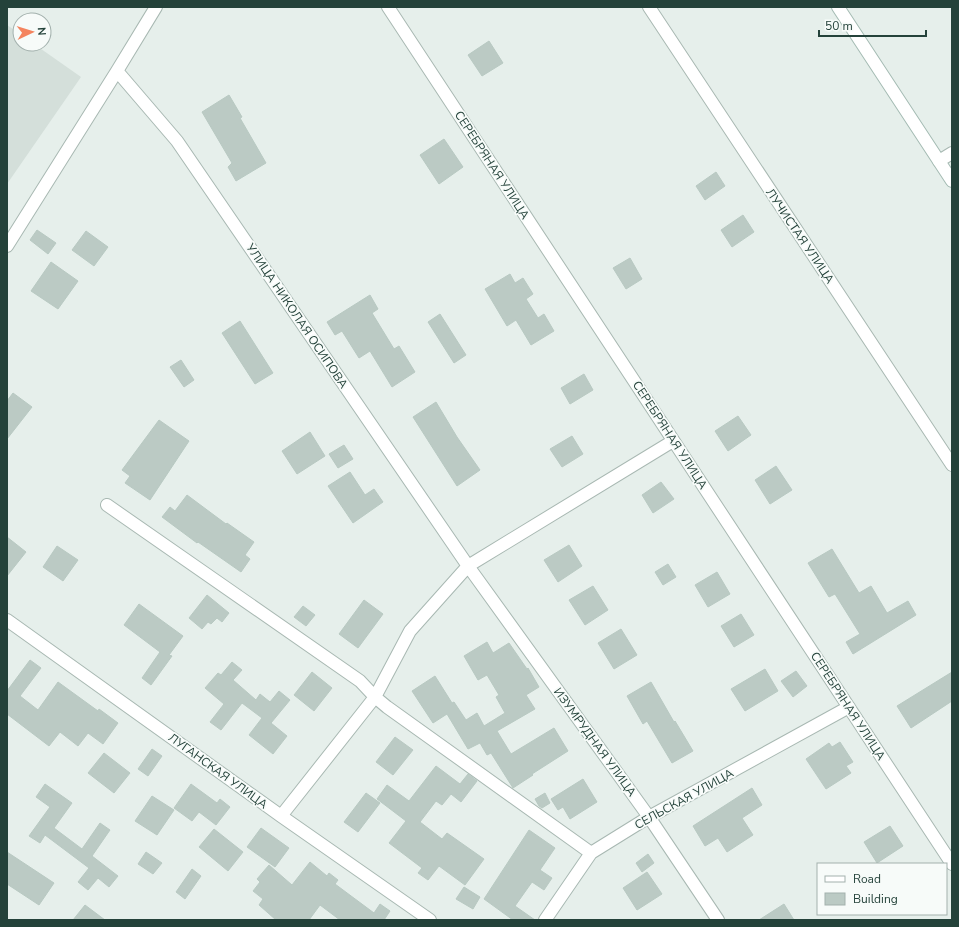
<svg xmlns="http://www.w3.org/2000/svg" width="959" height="927" font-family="'Nunito Sans',sans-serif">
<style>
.built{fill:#d4dfda}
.building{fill:#bbcac4;stroke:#b8c9c2}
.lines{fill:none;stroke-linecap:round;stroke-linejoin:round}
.minor-casing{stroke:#a8b8b2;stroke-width:14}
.secondary-casing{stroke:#a4bbb3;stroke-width:14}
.minor{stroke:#fff;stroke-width:12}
.secondary{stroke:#fff;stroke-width:12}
.labels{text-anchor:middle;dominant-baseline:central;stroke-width:3.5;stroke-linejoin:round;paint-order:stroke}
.street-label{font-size:12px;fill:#24423a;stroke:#f7fbf9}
</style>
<rect width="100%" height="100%" fill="#e6efeb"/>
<path class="built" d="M7 25 20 34V44H34L81 77 7 184Z"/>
<path class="building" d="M489 41 503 63 482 76 468 55Z
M229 95 242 117 240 118 266 163 236 181 228 167 232 163 202 112Z
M444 139 463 167 439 184 420 155Z
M716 172 725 186 705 200 696 186Z
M743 215 754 232 732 247 721 230Z
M37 230 56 243 48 254 30 240Z
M86 231 108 247 94 266 72 250Z
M630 258 642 279 626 289 613 268Z
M51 262 78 281 58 309 31 291Z
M510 274 515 283 523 278 533 294 526 299 538 318 544 314 554 331 531 345 516 320 507 326 485 289Z
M370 295 378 309 372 313 394 349 399 346 415 372 392 387 370 351 359 358 342 331 335 335 327 322Z
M440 314 466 355 454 363 428 322Z
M240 321 273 373 255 384 222 333Z
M181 360 194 380 184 387 170 367Z
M584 374 593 390 570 404 561 388Z
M13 393 32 407 7 439V401Z
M436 402 457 437 480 470 457 486 413 417Z
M738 416 751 435 728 451 715 431Z
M159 420 189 441 150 500 125 483 130 476 122 470Z
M310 432 325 456 297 474 282 451Z
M572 436 583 454 562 467 550 449Z
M344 445 353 459 338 468 329 454Z
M776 466 792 490 770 504 755 480Z
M350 472 365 495 374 489 383 502 353 523 328 486Z
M661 482 674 499 653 513 642 495Z
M187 495 226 524 227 523 254 542 245 555 250 559 241 572 198 542 197 543 162 517 170 507 175 511Z
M7 537 26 552 7 576Z
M569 545 582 566 558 582 544 560Z
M57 546 78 560 63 581 43 567Z
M832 549 859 593 871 586 887 613 908 601 916 615 853 654 846 642 860 634 835 594 829 597 808 563Z
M668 564 676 577 663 585 655 572Z
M717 572 730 594 708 607 695 585Z
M593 586 608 610 585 625 569 600Z
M207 595 229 613 222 622 217 618 211 624 208 622 202 629 189 618Z
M364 600 383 614 358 648 339 634Z
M139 604 183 636 169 655 172 656 151 685 142 678 160 652 124 625Z
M303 606 315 615 306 626 294 617Z
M741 614 754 635 734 647 721 626Z
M621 629 637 655 614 669 598 643Z
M487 642 493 653 509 643 527 669 528 668 539 687 526 695 535 709 497 731 511 754 554 728 568 751 532 774 533 775 513 788 491 753 487 755 480 743 468 749 447 714 433 723 412 691 435 676 452 703 454 702 466 720 477 713 484 726 505 713 496 697 499 695 487 675 478 680 464 656Z
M30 660 41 668 20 696 38 710 58 682 98 711 99 709 118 723 103 744 88 733 78 746 60 732 49 746 7 714V691Z
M232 662 242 670 233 680 256 700 260 694 270 702 279 691 290 700 271 723 287 736 273 754 249 735 262 718 242 703 221 730 210 722 224 704 205 688 218 673 221 675Z
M765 669 778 691 745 711 731 689Z
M796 671 807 686 793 697 781 681Z
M312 672 332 688 314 711 294 695Z
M952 672V701L911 728 897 706Z
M651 682 674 722 675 721 693 751 672 763 647 721 643 724 627 696Z
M395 737 413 750 393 775 376 762Z
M840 742 853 762 846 766 851 773 826 789 806 759 829 743 832 747Z
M152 749 162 756 148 776 138 769Z
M104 753 130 773 114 793 88 773Z
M436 766 460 784 468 774 477 781 461 802 451 794 442 805 436 801 420 822 442 839 447 833 484 859 465 885 439 866 428 880 418 873 422 868 389 843 406 821 377 799 387 785 409 801Z
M583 779 597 802 570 819 563 807 558 810 551 799Z
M45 784 72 803 54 828 82 849 100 823 110 830 92 856 118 876 109 887 98 878 88 890 78 882 89 868 45 835 40 843 29 836 50 807 36 797Z
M191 784 217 803 220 799 230 807 216 825 199 812 192 821 174 808Z
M752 788 762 805 742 818 753 835 727 852 718 838 705 846 693 826Z
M366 793 380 803 358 832 344 822Z
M545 793 550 803 542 808 539 806 535 799Z
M152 796 174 810 157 835 135 821Z
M890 826 903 846 877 863 864 842Z
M261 828 289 848 275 867 247 847Z
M214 829 243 852 228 871 199 847Z
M529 830 555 848 540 870 552 878 544 890 532 882 515 906 535 920H513L484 899Z
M7 852 54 883 39 905 7 884Z
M146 852 162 863 153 874 138 864Z
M648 854 654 863 642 872 636 863Z
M310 862 327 876 329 873 338 880 335 884 374 913 380 904 390 911 384 920H340L320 905 309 920H276L259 905 263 899 253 891 260 882 257 879 269 865 292 885Z
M192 869 201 876 185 899 176 892Z
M647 872 662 894 637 910 623 888Z
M464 887 480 897 473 909 456 899Z
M784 904 794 920H759Z
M85 905 105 920H73Z"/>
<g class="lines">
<g class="minor-casing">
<path id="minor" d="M388 7 952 864
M649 7 952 465
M117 71 177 141 468 566 649 817 718 920
M939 161 952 153
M7 246 117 71 156 7
M107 505 360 681 375 697 387 707 591 853
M7 620 281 816 430 920
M281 816 375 697 410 631 468 566 673 441
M545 920 591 853 649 817 849 707"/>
</g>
<g class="secondary-casing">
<path id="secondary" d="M838 7 952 181"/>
</g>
<use href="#minor" class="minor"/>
<use href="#secondary" class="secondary"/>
</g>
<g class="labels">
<g class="street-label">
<text transform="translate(492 165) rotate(57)">СЕРЕБРЯНАЯ УЛИЦА</text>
<text transform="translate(800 236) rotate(56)">ЛУЧИСТАЯ УЛИЦА</text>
<text transform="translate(297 316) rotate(56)">УЛИЦА НИКОЛАЯ ОСИПОВА</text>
<text transform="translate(670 435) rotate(57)">СЕРЕБРЯНАЯ УЛИЦА</text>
<text transform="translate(848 706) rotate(57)">СЕРЕБРЯНАЯ УЛИЦА</text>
<text transform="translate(595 742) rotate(54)">ИЗУМРУДНАЯ УЛИЦА</text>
<text transform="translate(218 771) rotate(36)">ЛУГАНСКАЯ УЛИЦА</text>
<text transform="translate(684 799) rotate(-29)">СЕЛЬСКАЯ УЛИЦА</text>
</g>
</g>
<rect width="959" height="927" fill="none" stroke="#24423a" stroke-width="16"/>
<rect x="817" y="863" width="130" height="52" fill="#f7fbf9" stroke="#a3b1ad"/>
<rect x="825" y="876" width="20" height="6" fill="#ffffff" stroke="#a3b1ad"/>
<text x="853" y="883" font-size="12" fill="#24423a">Road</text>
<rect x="825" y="893" width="20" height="12" fill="#bbcac4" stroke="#a3b1ad"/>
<text x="853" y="903" font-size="12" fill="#24423a">Building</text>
<g transform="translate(32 32) rotate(86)"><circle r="19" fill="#f7fbf9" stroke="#a3b1ad"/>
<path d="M0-3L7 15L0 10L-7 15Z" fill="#f4845f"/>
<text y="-6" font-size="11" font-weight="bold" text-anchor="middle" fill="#24423a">N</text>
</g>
<path d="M819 30v6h107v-6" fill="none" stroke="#24423a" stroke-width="2"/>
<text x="825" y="30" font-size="12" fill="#24423a" stroke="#f7fbf9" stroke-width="3" paint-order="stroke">50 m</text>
</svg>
